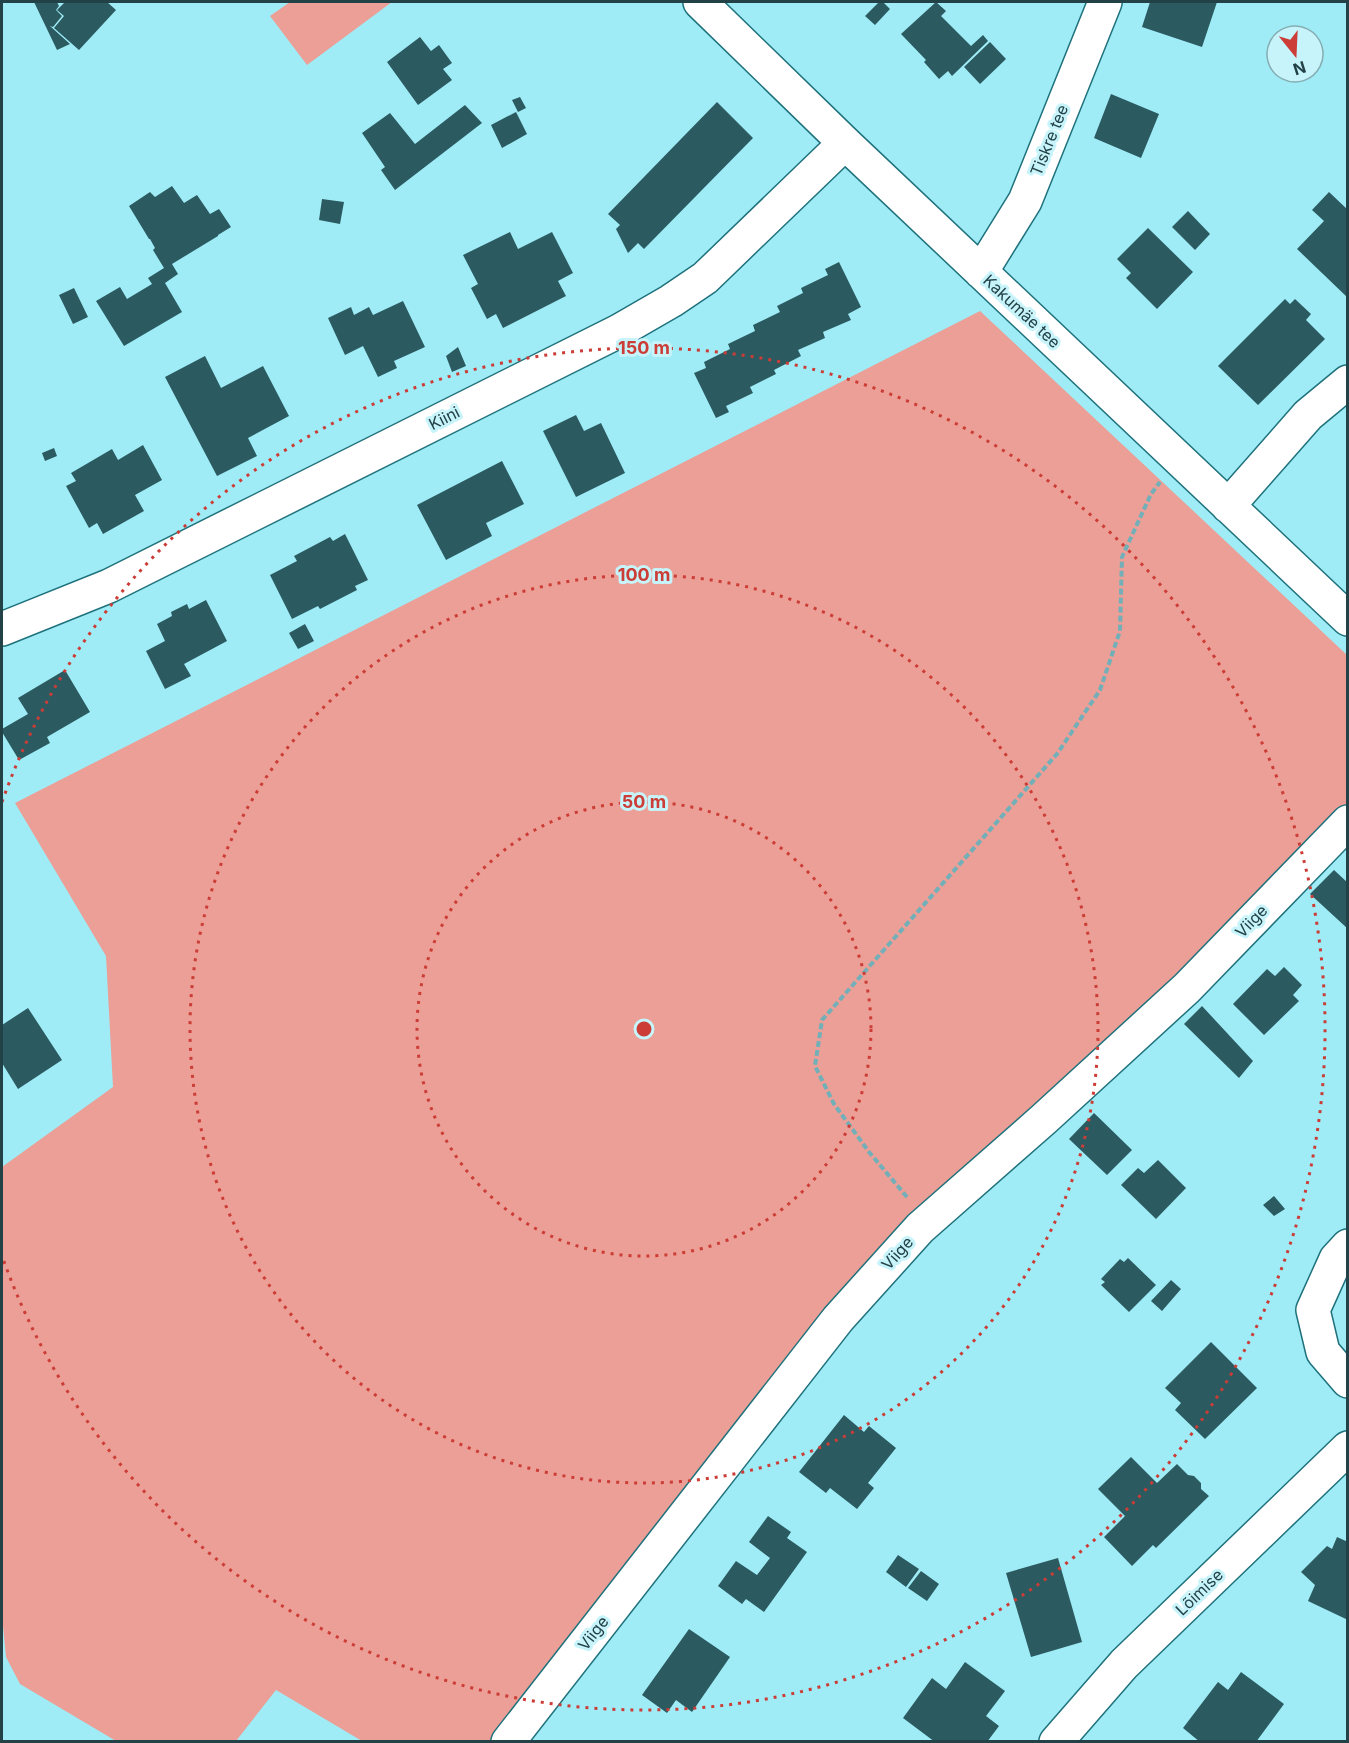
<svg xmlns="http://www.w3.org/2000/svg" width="1349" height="1743" font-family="Inter,sans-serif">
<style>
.green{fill:#eb9f96}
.building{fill:#2b5a60}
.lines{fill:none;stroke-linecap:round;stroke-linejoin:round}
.minor-casing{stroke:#1f717b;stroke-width:36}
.path{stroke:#72afb8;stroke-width:4;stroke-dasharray:6 3;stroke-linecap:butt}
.minor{stroke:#fff;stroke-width:33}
.ring{fill:none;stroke:#cb3d36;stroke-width:3;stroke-dasharray:3 6}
.labels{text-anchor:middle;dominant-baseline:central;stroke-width:6;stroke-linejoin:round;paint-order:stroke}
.street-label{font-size:16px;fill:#224247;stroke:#c7f4fa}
.centre{fill:#cb3d36;stroke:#c7f4fa;stroke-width:3}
.ring-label{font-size:18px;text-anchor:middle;font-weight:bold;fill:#cb3d36;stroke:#c7f4fa;stroke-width:6;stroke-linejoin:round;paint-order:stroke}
</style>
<rect width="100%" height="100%" fill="#9fecf7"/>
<path class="green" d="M290 2H392L307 65 270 16Z
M980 311 1347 655V809L1219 943 985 1157 497 1741H362L276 1690 236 1741H116L20 1684 6 1657 2 1615V1167L113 1087 106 956 15 803Z"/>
<path class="building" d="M34 2H57L59 6 56 10 62 16 53 27 50 26 70 44 57 50Z
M65 2H107L116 10 79 50 54 28 64 16 57 10Z
M879 2H883L890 9 875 25 865 16Z
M936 2 946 11 941 16 971 46 983 35 988 41 952 76 948 71 939 79 924 62 926 60 901 34Z
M1150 2H1217L1202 47 1142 27Z
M420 37 431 51 439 45 452 63 443 69 452 80 418 105 387 62Z
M990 42 1006 59 980 84 964 67Z
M1111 94 1159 114 1141 158 1094 138Z
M520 97 526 108 518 112 512 100Z
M717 102 753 138 644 249 638 243 628 253 616 229 620 225 608 214Z
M465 105 482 123 395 190 381 170 385 167 362 133 390 113 415 144Z
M516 112 527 134 502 148 491 125Z
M172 186 184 203 197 195 210 214 219 209 231 227 218 235V236L172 264 178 274 165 283 182 312 124 346 96 301 120 287 127 299 152 284 148 278 164 268 153 250 155 248 150 239H149L129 206 150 192 155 197Z
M1329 192 1348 210V298L1297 249 1324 221 1312 210Z
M322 199 344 202 340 224 319 220Z
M1188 211 1210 234 1195 250 1172 227Z
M1148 228 1193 272 1157 309 1126 278 1131 273 1117 259Z
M510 232 518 249 552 232 573 273 558 281 566 296 503 328 496 314 487 319 471 288 478 284 463 255Z
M839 262 861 307 848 314 851 320 823 332 825 338 798 350 801 356 774 370 776 374 750 387 753 393 726 406 729 412 716 418 694 373 706 368 704 362 730 349 728 344 755 331 753 325 780 312 777 306 803 293 801 288 828 275 825 269Z
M74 288 88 317 73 324 59 295Z
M1285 299 1290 304 1295 299 1311 314 1306 320 1325 339 1258 405 1218 366Z
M403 301 425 347 394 361 397 368 378 377 363 346 345 355 328 318 351 307 354 315 369 307 373 315Z
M458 347 466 366 452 372 446 356Z
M205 356 221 388 263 366 289 416 248 438 257 456 217 476 165 377Z
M576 415 584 431 601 423 625 473 576 497 543 431Z
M143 445 162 480 135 495 144 511 103 534 97 523 89 528 66 486 76 481 71 473 112 449 118 460Z
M54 448 57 456 45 461 42 453Z
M502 461 524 504 486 523 492 536 446 560 417 505Z
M345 534 368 580 355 586 357 590 320 609 318 606 292 619 270 575 297 561 294 556 330 537 333 541Z
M206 600 227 641 184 664 191 676 165 689 146 651 165 641 157 624 172 616 171 612 187 604 189 609Z
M305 624 314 641 298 649 289 633Z
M65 670 90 712 47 737 50 743 19 760 2 732V729L28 714 18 698Z
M1334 870 1348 883V929L1310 894Z
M1284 967 1302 985 1293 995 1299 1001 1264 1035 1233 1004 1267 969 1275 976Z
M1202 1006 1253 1061 1239 1078 1184 1024Z
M28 1008 62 1060 18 1089 2 1063V1025Z
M1094 1113 1132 1150 1107 1175 1069 1139Z
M1158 1160 1186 1188 1156 1219 1121 1185 1138 1168 1144 1173Z
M1274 1196 1285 1209 1274 1216 1263 1205Z
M1128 1258 1156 1285 1129 1312 1101 1285 1105 1282 1101 1279 1120 1259 1124 1262Z
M1171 1280 1181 1289 1162 1311 1151 1301Z
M1211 1342 1257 1388 1205 1439 1175 1410 1181 1403 1165 1388Z
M844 1415 864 1432 869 1426 896 1448 868 1483 874 1488 857 1509 830 1488 826 1493 799 1472Z
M1131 1457 1157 1483 1177 1464 1188 1475 1194 1476 1201 1483V1489L1209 1496 1156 1548 1153 1545 1132 1566 1104 1537 1125 1516 1098 1489Z
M768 1516 791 1532 787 1538 807 1552 764 1612 746 1599 742 1604 718 1586 736 1561 757 1575 770 1558 749 1542Z
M1337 1537 1348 1542V1620L1308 1601 1315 1585 1301 1572 1327 1546 1332 1549Z
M898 1555 919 1569 906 1587 886 1572Z
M1058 1558 1082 1642 1031 1657 1006 1573Z
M921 1571 939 1584 927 1601 908 1588Z
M689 1629 730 1657 692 1712 676 1700 667 1713 642 1695Z
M965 1662 1005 1691 986 1716 999 1726 987 1742H935L903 1718 932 1678 946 1689Z
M1241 1672 1284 1704 1256 1742H1200L1183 1728 1218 1682 1228 1690Z"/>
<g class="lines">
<g class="minor-casing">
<path id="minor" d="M700 2 845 143 1348 619
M981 272 1025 201 1105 2
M1228 506 1308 415 1348 382
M2 629 109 586 619 331 671 301 705 278 845 143
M1348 1246 1336 1259 1313 1310 1323 1352 1348 1381
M508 1742 838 1319 920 1228 1044 1119 1187 988 1348 822
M1056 1742 1124 1664 1348 1448"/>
</g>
<path class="path" d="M907 1197 869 1152 834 1104 815 1066 822 1020 1057 754 1100 690 1120 631 1122 557 1151 494 1160 482"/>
<use href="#minor" class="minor"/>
</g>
<g class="ring">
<circle cx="644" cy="1029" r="227"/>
<circle cx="644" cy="1029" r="454"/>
<path d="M2 802A681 681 0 1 1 2 1256"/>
</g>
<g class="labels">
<g class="street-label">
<text transform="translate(1049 140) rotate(-68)">Tiskre tee</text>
<text transform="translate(1022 311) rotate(43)">Kakumäe tee</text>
<text transform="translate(444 418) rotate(-27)">Kiini</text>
<text transform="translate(1251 921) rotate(-46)">Viige</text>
<text transform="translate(897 1253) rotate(-48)">Viige</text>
<text transform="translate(1199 1592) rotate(-44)">Lõimise</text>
<text transform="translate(593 1633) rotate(-52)">Viige</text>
</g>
</g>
<circle cx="644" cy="1029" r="9" class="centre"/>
<g class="ring-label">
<text x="644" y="354">150 m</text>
<text x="644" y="581">100 m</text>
<text x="644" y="808">50 m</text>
</g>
<rect width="1349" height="1743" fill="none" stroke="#224247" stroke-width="6"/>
<g transform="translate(1295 54) rotate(162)"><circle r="28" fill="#c7f4fa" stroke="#85adb2" stroke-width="1.5"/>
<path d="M0-4.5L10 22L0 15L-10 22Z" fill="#cb3d36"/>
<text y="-9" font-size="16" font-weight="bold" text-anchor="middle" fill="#224247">N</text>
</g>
</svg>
